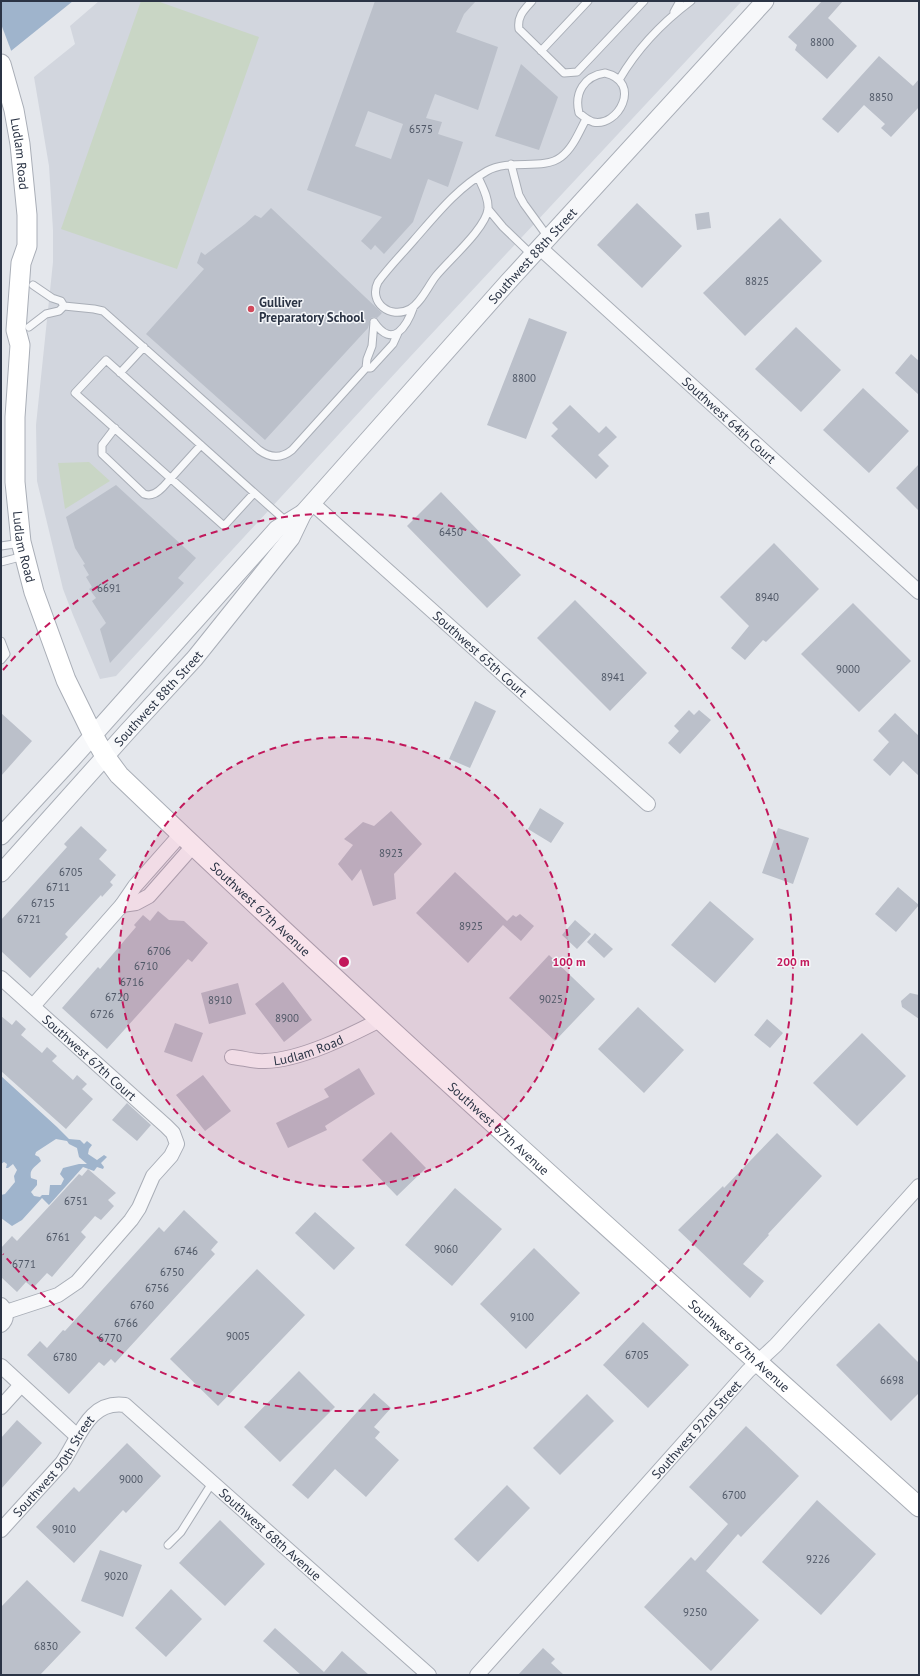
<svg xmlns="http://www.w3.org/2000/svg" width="920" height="1676" font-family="'PT Sans',sans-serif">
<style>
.built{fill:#d2d6de}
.green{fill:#c9d6c5}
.water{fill:#9fb4cc;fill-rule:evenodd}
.pier{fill:#e4e7ec}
.building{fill:#bbc0ca;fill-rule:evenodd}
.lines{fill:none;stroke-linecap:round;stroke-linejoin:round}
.service-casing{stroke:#a9aeb7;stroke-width:9}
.minor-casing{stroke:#a9aeb7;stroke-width:16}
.tertiary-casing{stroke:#a9aeb7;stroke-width:19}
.secondary-casing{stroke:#a9aeb7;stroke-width:21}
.service{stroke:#f7f8fa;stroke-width:7}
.minor{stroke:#f7f8fa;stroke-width:14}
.tertiary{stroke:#f7f8fa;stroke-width:17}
.secondary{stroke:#fff;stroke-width:19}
.ring{fill:none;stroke:#c2185b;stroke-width:2;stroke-dasharray:7 5}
.poi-dot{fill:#d1495b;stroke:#f4f6f9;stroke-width:1.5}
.labels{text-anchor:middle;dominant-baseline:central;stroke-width:3;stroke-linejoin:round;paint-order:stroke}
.number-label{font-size:11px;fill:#4f5766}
.street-label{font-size:13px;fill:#2b3445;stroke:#f4f6f9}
.poi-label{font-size:13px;font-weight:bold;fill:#2b3445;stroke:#f4f6f9;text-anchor:start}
.centre{fill:#c2185b;stroke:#f4f6f9;stroke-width:2}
.ring-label{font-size:12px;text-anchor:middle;font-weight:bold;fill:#c2185b;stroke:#f4f6f9;stroke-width:3;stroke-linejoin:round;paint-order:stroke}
</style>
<rect width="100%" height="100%" fill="#e4e7ec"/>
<path class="built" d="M99 1H742L410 357 116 676 100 679 73 615 63 589 37 481 36 425 53 262V230L49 166 34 77 75 44 70 26Z"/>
<path class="green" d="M141 1H157L259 37 177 269 61 229Z
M89 462 110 481 65 509 58 463Z"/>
<path class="water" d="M1 1H73L1 59Z
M1 1076 57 1127 69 1139 80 1140 84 1144 87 1141 92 1145 89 1149 88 1154 97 1160 104 1155 107 1157 101 1163 104 1167 103 1169 97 1167 94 1171 83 1167 49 1205 42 1198 22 1220 12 1226 1 1218V1195L5 1194 15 1182 14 1176 17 1170 13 1164 8 1168H6L7 1164 4 1162 1 1164ZM56 1139 67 1141 69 1144 77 1148 79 1157 87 1164H79L63 1168 60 1174 64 1179 61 1185H50L49 1195H42L40 1197 34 1196 31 1192 37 1185V1180L31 1178C29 1169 35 1167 41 1161L39 1157 35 1155 36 1152Z"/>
<path class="pier" d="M1 24 12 53 1 61Z"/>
<path class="building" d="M375 1H476L464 14 456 32 498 47 478 110 435 94 426 118 442 122 438 134 463 142 448 187 428 179 413 222 384 254 375 245 371 250 361 241 382 217 307 190ZM368 111 403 124 391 159 355 146Z
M822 1H843L828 18 857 46 827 79 795 50 797 45 788 37Z
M879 56 913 86 919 79V107L891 137 881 128 885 124 864 105 838 133 822 119Z
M521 64 558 97 539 150 495 136Z
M637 203 682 246 642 288 597 245Z
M271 208 382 313 377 318 374 317 371 318 368 328 265 440 146 334 204 269 197 263 201 252 205 255 245 224 255 215 261 218Z
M709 212 711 228 697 230 695 214Z
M780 218 822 261 745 336 703 293Z
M529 318 567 332 526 439 487 425Z
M796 327 841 370 801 412 755 369Z
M911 354 919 361V395L895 373Z
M863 388 909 431 869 473 823 430Z
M570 405 599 433 606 426 617 437 598 455 609 466 596 479 551 436 558 429 552 423Z
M919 464V511L896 488Z
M116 485 196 558 178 578 184 583 110 663 100 629 106 623 92 601 96 598 89 589 92 587 86 577 89 575 83 565 85 564 75 548 66 517Z
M441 492 521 575 487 608 407 526Z
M774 543 819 589 766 642 763 640 745 660 731 648 749 626 720 597Z
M575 600 647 673 610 711 537 638Z
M853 603 911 661 859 712 801 654Z
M475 701 496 711 470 768 449 759Z
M689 710 694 715 699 710 711 720 680 754 668 743 679 731 674 726Z
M1 713 32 741 1 776Z
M895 713 919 736V776L903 761 890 776 873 760 889 742 878 731Z
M540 808 564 823 551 843 528 829Z
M391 811 422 844 394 874 396 899 373 906 361 869 352 881 338 864 353 845 344 839 363 822 374 826Z
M81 826 107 850 99 859 116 875 110 882 113 885 102 897 101 895 65 934 68 937 30 978 1 951V920L67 847 64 844Z
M778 828 809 838 793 884 762 873Z
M455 872 507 921 513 915 516 917 520 914 534 926 521 941 503 925 468 963 416 913Z
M898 887 919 905 896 932 875 914Z
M710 901 754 939 715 983 671 945Z
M158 911 169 920 184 921 208 943 192 962 188 959 107 1049 62 1008 98 967 100 969 136 927 134 925 143 915 150 921Z
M575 920 591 934 577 949 562 935Z
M595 933 613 949 604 958 587 942Z
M549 955 595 999 555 1041 509 998Z
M283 982 312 1020 284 1042 255 1004Z
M238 983 246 1014 209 1024 201 993Z
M910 993 919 995V1019L902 1007 901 1001Z
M638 1007 684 1050 644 1093 598 1049Z
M1 1016 12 1025 16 1020 26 1029 21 1035 42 1053 47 1047 57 1056 52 1061 73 1080 77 1075 87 1084 82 1089 93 1099 66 1129 1 1071Z
M767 1019 783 1033 770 1048 754 1035Z
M175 1023 203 1033 192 1062 164 1052Z
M862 1033 906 1076 857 1126 813 1083Z
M359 1068 375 1094 325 1126 327 1130 288 1148 276 1123 329 1097 324 1089Z
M203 1075 231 1111 205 1131 176 1095Z
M127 1103 151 1125 137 1141 112 1120Z
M391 1132 426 1168 397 1196 362 1160Z
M777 1133 822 1176 768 1234 769 1235 743 1264 764 1281 750 1298 678 1230 723 1186 724 1188Z
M88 1169 116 1193 108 1200 114 1206 101 1220 95 1216 81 1232 86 1237 52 1277 47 1273 33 1288 26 1282 17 1292 1 1277V1248L12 1236 17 1241 79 1174 82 1176Z
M455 1188 502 1229 452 1286 405 1245Z
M184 1210 218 1242 211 1250 215 1254 115 1363 111 1359 104 1366 99 1362 69 1394 27 1355 40 1341 47 1348 63 1330 65 1331 159 1227 164 1232Z
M315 1212 355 1248 334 1270 295 1233Z
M534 1248 580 1293 526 1349 480 1304Z
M257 1269 305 1315 218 1406 170 1359Z
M643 1322 689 1365 648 1408 603 1365Z
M879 1323 919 1363V1393L891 1421 836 1365Z
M299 1371 335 1407 280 1462 244 1427Z
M374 1393 391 1408 374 1427 380 1432 375 1438 399 1460 366 1497 335 1469 308 1499 292 1485Z
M587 1394 614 1421 560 1475 533 1448Z
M17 1420 42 1443 1 1489V1438Z
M746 1426 799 1476 741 1537 738 1534 706 1571 759 1620 711 1671 644 1607 691 1557 695 1561 728 1524 689 1487Z
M127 1443 161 1476 126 1513 123 1510 74 1563 36 1527 74 1487 79 1492Z
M507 1485 530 1508 478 1562 454 1539Z
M817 1500 876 1554 821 1615 762 1562Z
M220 1520 265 1564 225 1606 179 1563Z
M100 1550 142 1565 123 1617 81 1601Z
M27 1580 81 1632 40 1675H1V1607Z
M171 1589 202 1619 166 1657 135 1628Z
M275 1628 324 1672 342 1651 369 1675H301L263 1641Z
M543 1648 555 1659 551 1663 564 1675H518Z"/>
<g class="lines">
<g class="service-casing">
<path id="service" d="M532 1C524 10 517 16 519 29L564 73 577 72 644 1
M674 12 680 1
M541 51 588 1
M605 73C643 82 618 128 593 122 587 120 584 117 579 113 574 93 584 76 605 73Z
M619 80C637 49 663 22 691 1
M511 164 519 195 524 204 548 237
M478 177C482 186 489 198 488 209 486 228 449 260 436 276 428 286 421 303 410 309 390 320 368 302 378 282 389 267 402 254 414 240 436 215 457 188 487 171 510 158 543 171 561 157 573 148 579 132 586 119
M488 209 503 227 532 255
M33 285 52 298 61 301 64 306
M64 306 94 309 103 311 259 450C270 458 281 459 292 450L366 368 367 359 372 346 374 322
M374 322C393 350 407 326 414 306
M29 327 46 314 59 311 64 306
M366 368H371L393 344 398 333
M120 373 144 347
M115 428 102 445V454L144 494C152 497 158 492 163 487L201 445
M254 493 224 526 75 393 106 360 288 523
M1 546 21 543
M1 562 24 556
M1 641 6 654 1 660
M168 1545 181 1532 212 1483"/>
</g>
<g class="minor-casing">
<g id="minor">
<path id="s1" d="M539 247 919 592"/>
<path id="s2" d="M312 503 648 804"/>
<path d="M122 905 136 903 149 896 193 846"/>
<path id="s3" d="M1 978 166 1126 173 1133 177 1144 171 1156 153 1176 139 1208 131 1220 77 1282 58 1295 6 1312"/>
<path d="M33 1006 122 905 135 886 181 834"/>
<path id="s4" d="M232 1057C243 1058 255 1062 265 1061 301 1060 349 1036 380 1020"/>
<path d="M1 1305C7 1311 8 1319 1 1325"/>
<path d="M1 1366 77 1436"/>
<path d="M1 1407 21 1385"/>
<path id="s5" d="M1 1530 62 1463C79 1439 88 1400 125 1405L429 1675"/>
<path id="s6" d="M477 1675 748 1371 776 1345 919 1186"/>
</g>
</g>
<g class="tertiary-casing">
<g id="tertiary">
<path id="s7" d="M1 836 72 759 277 529 303 513 312 503 508 282 765 1"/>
<path id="s8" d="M1 873 127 732 195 658 291 538 303 513"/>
</g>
</g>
<g class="secondary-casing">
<g id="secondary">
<path id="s9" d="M1 64 14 110 20 144 27 215V246L21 263 16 330 20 345 15 417V482L21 542 34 592 66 680 93 735 105 756 119 775C380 1025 650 1265 919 1507"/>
</g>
</g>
<use href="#service" class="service"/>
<use href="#minor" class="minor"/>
<use href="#tertiary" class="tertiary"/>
<use href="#secondary" class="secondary"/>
</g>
<circle cx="344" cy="962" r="225" fill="#c2185b" fill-opacity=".12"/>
<g class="ring">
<circle cx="344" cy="962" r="225"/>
<path d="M3 670A449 449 0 1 1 3 1254"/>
</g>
<circle class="poi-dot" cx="251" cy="309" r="4"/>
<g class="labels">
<g class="number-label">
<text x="822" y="42">8800</text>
<text x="881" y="97">8850</text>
<text x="421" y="129">6575</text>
<text x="757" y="281">8825</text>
<text x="524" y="378">8800</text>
<text x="451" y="532">6450</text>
<text x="109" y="588">6691</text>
<text x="767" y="597">8940</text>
<text x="848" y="669">9000</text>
<text x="613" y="677">8941</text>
<text x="391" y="853">8923</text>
<text x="71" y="872">6705</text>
<text x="58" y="887">6711</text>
<text x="43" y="903">6715</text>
<text x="29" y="919">6721</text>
<text x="471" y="926">8925</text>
<text x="159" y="951">6706</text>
<text x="146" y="966">6710</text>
<text x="132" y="982">6716</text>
<text x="117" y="997">6720</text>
<text x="551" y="999">9025</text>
<text x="220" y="1000">8910</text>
<text x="102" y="1014">6726</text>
<text x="287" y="1018">8900</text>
<text x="76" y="1201">6751</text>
<text x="58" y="1237">6761</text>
<text x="446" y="1249">9060</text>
<text x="186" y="1251">6746</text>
<text x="24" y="1264">6771</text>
<text x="172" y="1272">6750</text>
<text x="157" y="1288">6756</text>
<text x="142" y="1305">6760</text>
<text x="522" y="1317">9100</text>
<text x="126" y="1323">6766</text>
<text x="238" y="1336">9005</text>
<text x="110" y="1338">6770</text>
<text x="637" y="1355">6705</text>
<text x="65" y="1357">6780</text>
<text x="892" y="1380">6698</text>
<text x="131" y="1479">9000</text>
<text x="734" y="1495">6700</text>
<text x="64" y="1529">9010</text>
<text x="818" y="1559">9226</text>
<text x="116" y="1576">9020</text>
<text x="695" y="1612">9250</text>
<text x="46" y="1646">6830</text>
</g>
<g class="street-label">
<text stroke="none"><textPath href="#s9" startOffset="92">Ludlam Road</textPath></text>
<text stroke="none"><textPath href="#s7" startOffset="788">Southwest 88th Street</textPath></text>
<text stroke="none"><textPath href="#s1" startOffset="257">Southwest 64th Court</textPath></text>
<text stroke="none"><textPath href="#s9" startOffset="488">Ludlam Road</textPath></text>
<text stroke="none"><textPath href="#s2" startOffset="226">Southwest 65th Court</textPath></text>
<text stroke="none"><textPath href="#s8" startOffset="235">Southwest 88th Street</textPath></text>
<text stroke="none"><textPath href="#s9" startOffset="932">Southwest 67th Avenue</textPath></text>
<text stroke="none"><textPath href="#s4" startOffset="78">Ludlam Road</textPath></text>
<text stroke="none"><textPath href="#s3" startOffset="119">Southwest 67th Court</textPath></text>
<text stroke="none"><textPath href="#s9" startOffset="1256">Southwest 67th Avenue</textPath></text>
<text stroke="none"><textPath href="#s9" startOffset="1580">Southwest 67th Avenue</textPath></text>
<text stroke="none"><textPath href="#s6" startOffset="329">Southwest 92nd Street</textPath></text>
<text stroke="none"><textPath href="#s5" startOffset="83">Southwest 90th Street</textPath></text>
<text stroke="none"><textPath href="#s5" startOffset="377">Southwest 68th Avenue</textPath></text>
</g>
<g class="poi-label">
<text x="259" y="302">Gulliver<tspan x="259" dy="15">Preparatory School</tspan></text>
</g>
</g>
<circle cx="344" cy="962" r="6" class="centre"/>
<g class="ring-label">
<text x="569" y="966">100 m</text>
<text x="793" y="966">200 m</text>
</g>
<rect width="920" height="1676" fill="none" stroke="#2b3445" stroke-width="4"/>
</svg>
